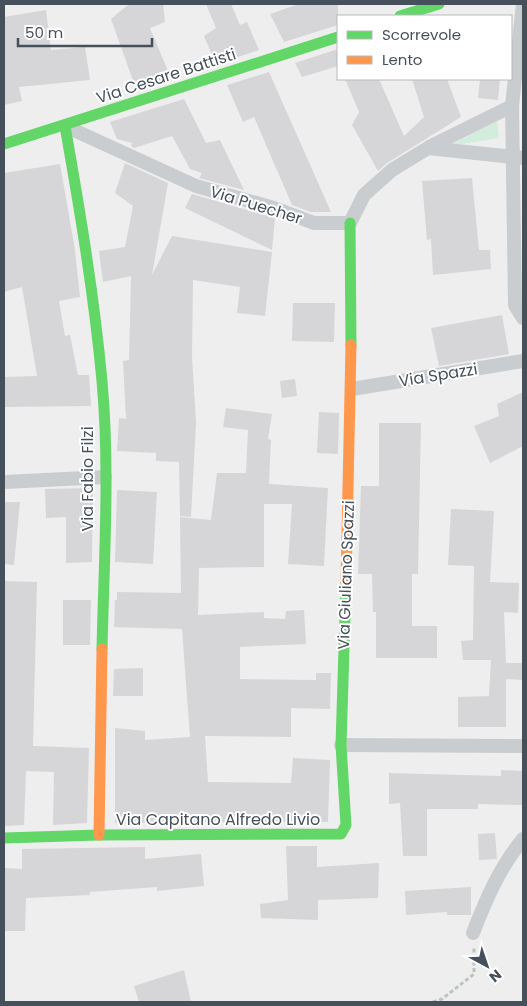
<svg xmlns="http://www.w3.org/2000/svg" width="527" height="1006" font-family="Poppins,sans-serif">
<style>
.green{fill:#d2eddd}
.building{fill:#d6d6d8}
.lines{fill:none;stroke-linecap:round;stroke-linejoin:round}
.path{stroke:#b7c4bf;stroke-width:3;stroke-dasharray:4 2.5;stroke-linecap:butt}
.street{stroke:#cacdcf;stroke-width:14}
.fast{stroke:#63d668;stroke-width:11}
.slow{stroke:#ff974d;stroke-width:11}
.labels{text-anchor:middle;dominant-baseline:central;stroke-width:4;stroke-linejoin:round;paint-order:stroke}
.street-label{font-size:16px;fill:#46505a;stroke:#fff}
</style>
<rect width="100%" height="100%" fill="#efeeee"/>
<path class="green" d="M497 121 499 138 449 146Z"/>
<path class="building" d="M129 4H163L165 22 150 28 171 78 136 89 111 19Z
M206 4H231L240 25 247 22 259 50 216 64 204 36 216 28Z
M299 4H338V25L284 42 270 14Z
M46 10 51 50 85 47 90 80 19 87 22 101 4 105V17Z
M338 49V66L302 77 295 63Z
M269 72 331 212H311L292 205 254 117 243 122 227 85Z
M345 79H379L404 136 424 117 412 79H447L461 117 387 163 378 171 352 125 359 112Z
M480 79H500L498 100 478 98Z
M184 99 206 143 220 140 244 190 199 178 202 173 190 169 172 136 134 148 131 146 132 143 117 139 110 122Z
M125 163 168 183 152 275 172 236 272 252 265 316 237 313 240 287 193 280 192 356 196 423 191 517 180 516 179 462 156 461V453L117 451 119 418 126 419 123 361 129 360 131 276 103 282 99 251 125 247 133 206 115 193Z
M60 164 75 250 80 297 59 301 65 336 70 335 78 375H89L91 406 4 407V377L37 376 22 287 4 292V173Z
M472 178 479 250H490L491 269 433 275 431 239 427 240 422 181Z
M192 194 275 218 272 250 185 208Z
M293 303H335L334 342 292 341Z
M502 315 509 354 439 366 431 328Z
M295 379 297 396 282 398 280 381Z
M523 392V446L490 463 474 426 499 416 497 404Z
M226 408 272 414 268 439 271 440 269 484 328 488 324 566 288 564 292 504H264V567L199 568 198 615 264 612V618L285 619 286 611 304 610 306 644 240 647V679L316 680V673H331L330 709 291 708V737L205 736 208 782 291 783 293 758 330 760 328 822 115 823V728L145 731V740L190 737 182 629 114 627 115 600H117V592L181 593 180 517 211 520 217 473H246L248 430 223 427Z
M319 412 339 413 338 454 317 453Z
M379 423H421L418 574H412V626H437V658H376V612H373L372 574H358L361 486H379Z
M93 488 92 562 66 563V517L46 518 45 489Z
M117 490 157 492 153 564 115 562Z
M4 502H20L14 565 4 564Z
M451 509 494 511 490 582 519 583 518 613 504 612 506 663H523V680L506 679V727H458V697L489 696 491 660H463L461 641 473 640 474 566 448 565Z
M4 581 37 582 33 746 89 748 87 823 53 825 54 772 26 771 24 825 5 826Z
M63 600H91L90 645H63Z
M143 668V696H113L114 669Z
M501 770 523 771V805L478 804V809H427V856H403L400 803 389 804V773L501 776Z
M495 833 497 859 479 860 478 834Z
M286 846H317V867L379 863 378 898 318 900V920L261 918 260 904 288 900Z
M145 847V859L201 854 204 886 157 891V887L90 892V895L26 898 25 931H4V868L22 869V849Z
M471 887V915H447V912L406 915 405 891Z
M184 970 191 1002H139L134 986Z"/>
<g class="lines">
<path class="path" d="M433 1002 442 999 474 974V947"/>
<path class="street" d="M523 4 512 106 515 305 523 318
M65 126 196 186 274 208 314 223H350L364 195 392 170 428 148 523 158
M429 147 512 106
M352 389 523 361
M4 482 105 477
M341 745 523 746
M473 933C486 899 500 867 523 839"/>
<path class="fast" d="M400 16 439 4
M65 126C80 211 94 295 102 381 110 469 104 560 102 649
M4 144 338 37
M350 223 351 345
M4 838 99 835 341 834 346 825 341 745 346 583"/>
<path class="slow" d="M346 583 351 345
M99 835 102 649"/>
</g>
<g class="labels">
<g class="street-label">
<text transform="translate(166 76) rotate(-18)">Via Cesare Battisti</text>
<text transform="translate(256 205) rotate(17)">Via Puecher</text>
<text transform="translate(438 375) rotate(-9)">Via Spazzi</text>
<text transform="translate(87 479) rotate(-90)">Via Fabio Filzi</text>
<text transform="translate(346 575) rotate(-88)">Via Giuliano Spazzi</text>
<text x="218" y="819">Via Capitano Alfredo Livio</text>
</g>
</g>
<rect width="527" height="1006" fill="none" stroke="#46505a" stroke-width="10"/>
<rect x="337" y="15" width="175" height="65" fill="#ffffff" stroke="#b5b9bd"/>
<rect x="347" y="31" width="25" height="8" fill="#63d668" stroke="#b5b9bd"/>
<text x="382" y="40" font-size="15" fill="#46505a">Scorrevole</text>
<rect x="347" y="56" width="25" height="8" fill="#ff974d" stroke="#b5b9bd"/>
<text x="382" y="65" font-size="15" fill="#46505a">Lento</text>
<g transform="translate(487 966) rotate(140)" stroke="#ffffff" stroke-width="4" paint-order="stroke">
<path d="M0-4L9 19L0 12L-9 19Z" fill="#46505a"/>
<text y="-8" font-size="14" font-weight="bold" text-anchor="middle" fill="#46505a">N</text>
</g>
<path d="M18 38v8h134v-8" fill="none" stroke="#46505a" stroke-width="2.5"/>
<text x="25" y="38" font-size="15" fill="#46505a" stroke="#ffffff" stroke-width="4" paint-order="stroke">50 m</text>
</svg>
